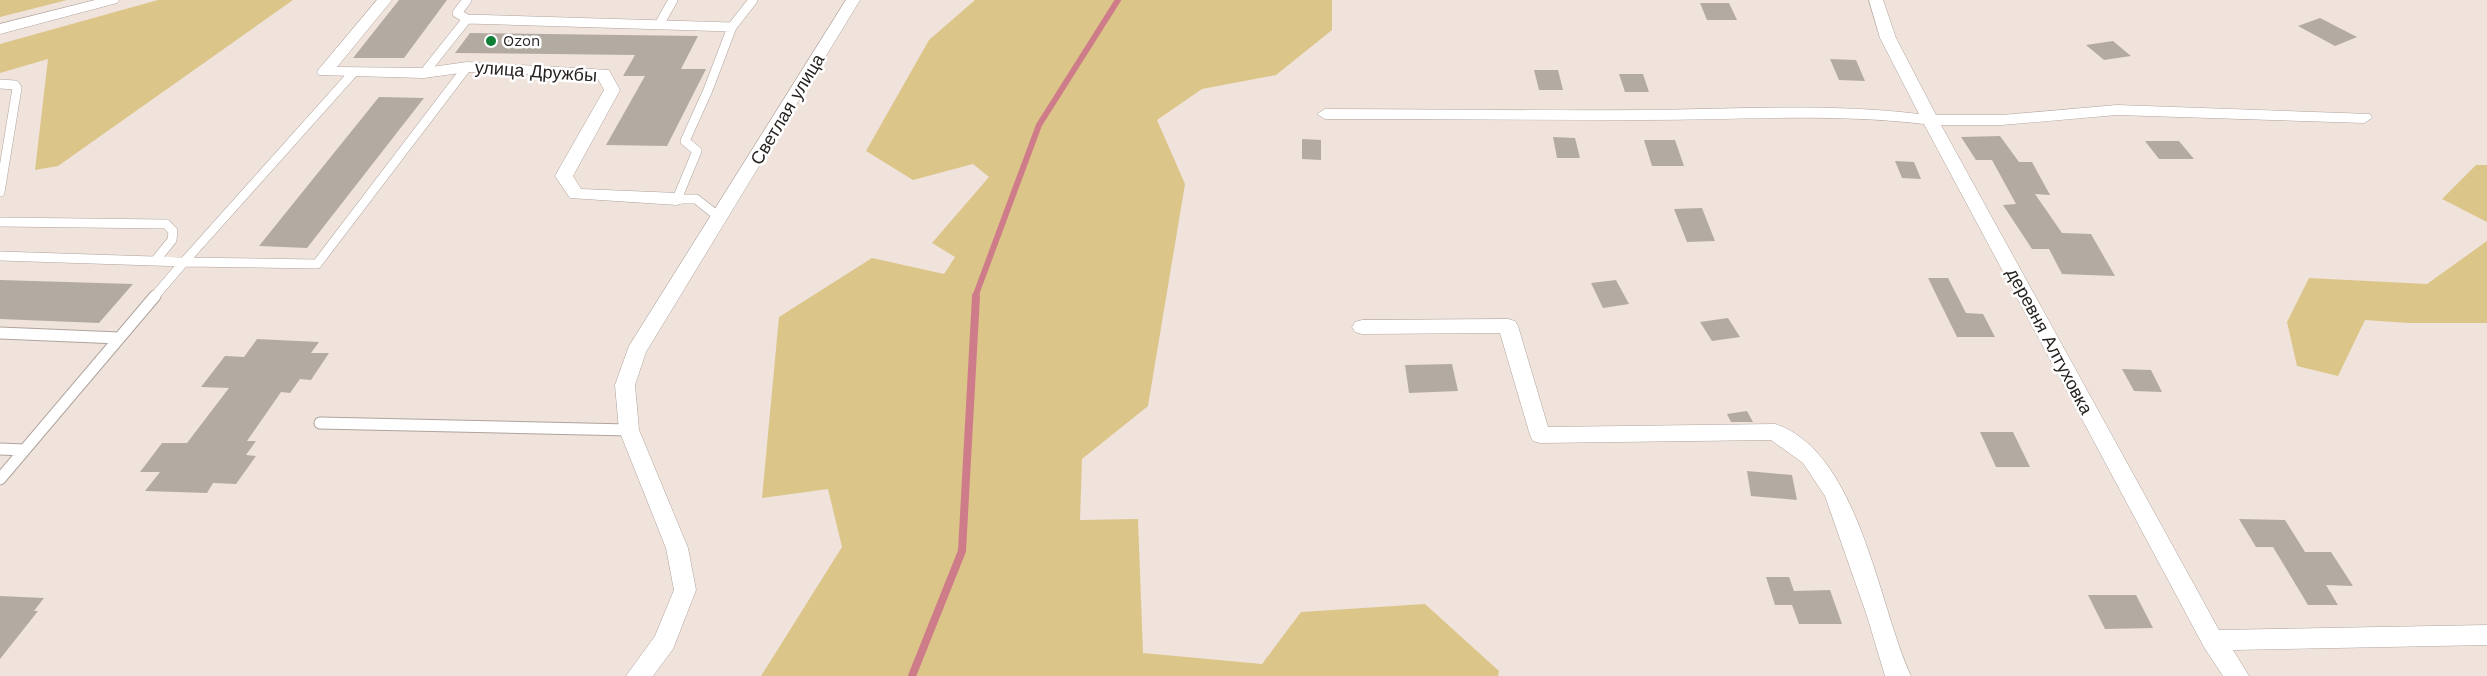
<svg xmlns="http://www.w3.org/2000/svg" width="2487" height="676" font-family="'Work Sans',sans-serif">
<style>
.green{fill:#dcc589}
.lines{fill:none;stroke-linecap:round;stroke-linejoin:round}
.stream-far1{stroke:#cf7c8a;stroke-width:6}
.stream{stroke:#cf7c8a;stroke-width:8}
.building{fill:#b3aba2}
.service-far1-casing{stroke:#afa39d;stroke-width:10}
.service-casing{stroke:#afa39d;stroke-width:13}
.minor-casing{stroke:#afa39d;stroke-width:1}
.service-far1{stroke:#fff;stroke-width:9}
.service{stroke:#fff;stroke-width:11}
.minor{fill:#fff;fill-rule:evenodd}
.poi-dot{fill:#107f36;stroke:#fff;stroke-width:2}
.labels{text-anchor:middle;dominant-baseline:central;stroke-width:5;stroke-linejoin:round;paint-order:stroke}
.far-poi-label{font-size:15px;fill:#282321;stroke:#fff;text-anchor:start}
.street-label{font-size:18px;fill:#282321;stroke:#fff}
</style>
<rect width="100%" height="100%" fill="#f0e3dc"/>
<path class="green" d="M0 0H67L0 17Z
M158 0H293L58 166 35 170 48 59 0 73V44Z
M975 0H1332V30L1276 75 1202 89 1157 120 1185 184 1148 406 1082 459 1080 520 1138 519 1143 653 1262 664 1301 612 1425 604 1499 671 1498 676H761L842 547 828 489 762 498 779 317 872 258 944 274 955 257 932 243 989 177 973 164 913 180 866 151 929 40Z
M2476 165H2487V222L2442 199Z
M2487 241V323H2408L2365 320 2338 376 2297 366 2287 322 2309 278 2427 284Z"/>
<g class="lines">
<path class="stream-far1" d="M975 297 1039 125 1118 0"/>
<path class="stream" d="M912 676 962 551 976 296"/>
</g>
<path class="building" d="M399 0H447L404 58H353Z
M1700 3H1729L1737 20H1707Z
M2320 18 2357 37 2335 46 2298 26Z
M470 33 698 36 681 69H706L667 146 606 145 645 76H623L635 55 455 53Z
M2113 41 2131 56 2104 60 2086 45Z
M1830 59 1856 60 1865 81 1839 80Z
M1534 70H1558L1563 90H1539Z
M1619 74H1643L1649 92H1625Z
M379 97 424 98 307 248 259 246Z
M2000 136 2019 162H2032L2050 195 2035 194 2062 233 2091 234 2115 276 2062 274 2049 249H2032L2003 205 2016 204 1992 160H1976L1961 137Z
M1553 137 1575 138 1580 158H1557Z
M1302 139 1321 140V160L1302 159Z
M1644 140H1675L1684 166H1652Z
M2145 141H2179L2194 159H2159Z
M1895 161 1914 162 1921 179 1902 178Z
M1702 208 1715 241 1687 242 1674 209Z
M1928 278H1948L1966 313 1983 314 1995 337H1957Z
M0 280 133 284 99 323 0 319Z
M1616 280 1629 304 1603 308 1591 283Z
M1728 318 1740 337 1712 341 1700 322Z
M257 339 319 342 311 353H329L311 380 300 379 290 393 281 392 247 441H256L246 455 256 456 236 484 213 483 207 493 145 491 160 472H140L162 443H187L229 388 201 387 225 356 244 357Z
M1452 364 1458 391 1409 393 1405 365Z
M2122 369 2151 370 2162 392 2134 391Z
M1747 411 1753 422H1731L1727 414Z
M1980 432H2013L2030 467H1996Z
M1747 471 1792 475 1797 500 1751 496Z
M2239 519 2285 520 2305 552H2331L2353 586 2326 585 2338 605H2308L2273 547H2256Z
M1766 577H1789L1794 591 1830 590 1842 624H1799L1792 605H1775Z
M2088 595H2136L2153 628 2105 629Z
M0 596 44 598 34 611H38L0 659Z"/>
<g class="lines">
<g class="service-far1-casing">
<path id="service-far1" d="M467 0 457 13 467 19 732 27 708 90 685 141 697 151 677 199H696L720 218
M660 23 673 0
M732 27 753 0
M424 73 467 19
M0 84 15 85 17 88 0 192
M0 222 166 224 173 231 172 240 155 261
M0 256 184 262 154 297
M184 262 317 264 467 67
M184 262 353 73"/>
</g>
<g class="service-casing">
<path id="service" d="M0 333 119 338
M320 423 629 430
M0 449 24 450
M0 479 155 296"/>
</g>
<g class="minor-casing">
<path id="minor" d="M95 0H119L117 3 0 34V24Z
M377 0H392L337 67 424 68 467 62 609 70 620 90 573 176 581 189 677 193 683 195 686 199 683 203 677 205 570 198 555 176 604 90 597 77 467 72 424 78 319 75 317 72 319 69Z
M846 0H860L646 352 635 385 639 430 688 548 696 590 673 649 653 676H626L655 636 674 590 666 548 619 430 615 385 629 346Z
M1869 0H1883L1896 38 1936 115H2002L2117 105 2370 114 2372 118 2364 123 2117 115 2002 125H1941L2219 630 2487 625V645L2233 650 2249 676H2223L2204 647 1924 124C1830 113 1737 120 1643 120 1537 120 1431 119 1325 119L1317 114 1325 109C1432 109 1538 111 1645 110 1736 109 1828 103 1919 114L1880 38Z
M1508 319 1515 321 1518 326 1548 427 1775 424C1859 451 1878 605 1911 676H1885L1867 616 1825 496 1803 463 1771 440 1540 443 1533 441 1530 435 1500 333 1362 334 1355 332 1352 327 1355 322 1362 320Z"/>
</g>
<use href="#service-far1" class="service-far1"/>
<use href="#service" class="service"/>
<use href="#minor" class="minor"/>
</g>
<circle class="poi-dot" cx="491" cy="41" r="6"/>
<g class="labels">
<g class="far-poi-label">
<text x="503" y="41">Ozon</text>
</g>
<g class="street-label">
<text transform="translate(536 71) rotate(4)">улица Дружбы</text>
<text transform="translate(787 109) rotate(-59)">Светлая улица</text>
<text transform="translate(2050 341) rotate(62)">деревня Алтуховка</text>
</g>
</g>
</svg>
